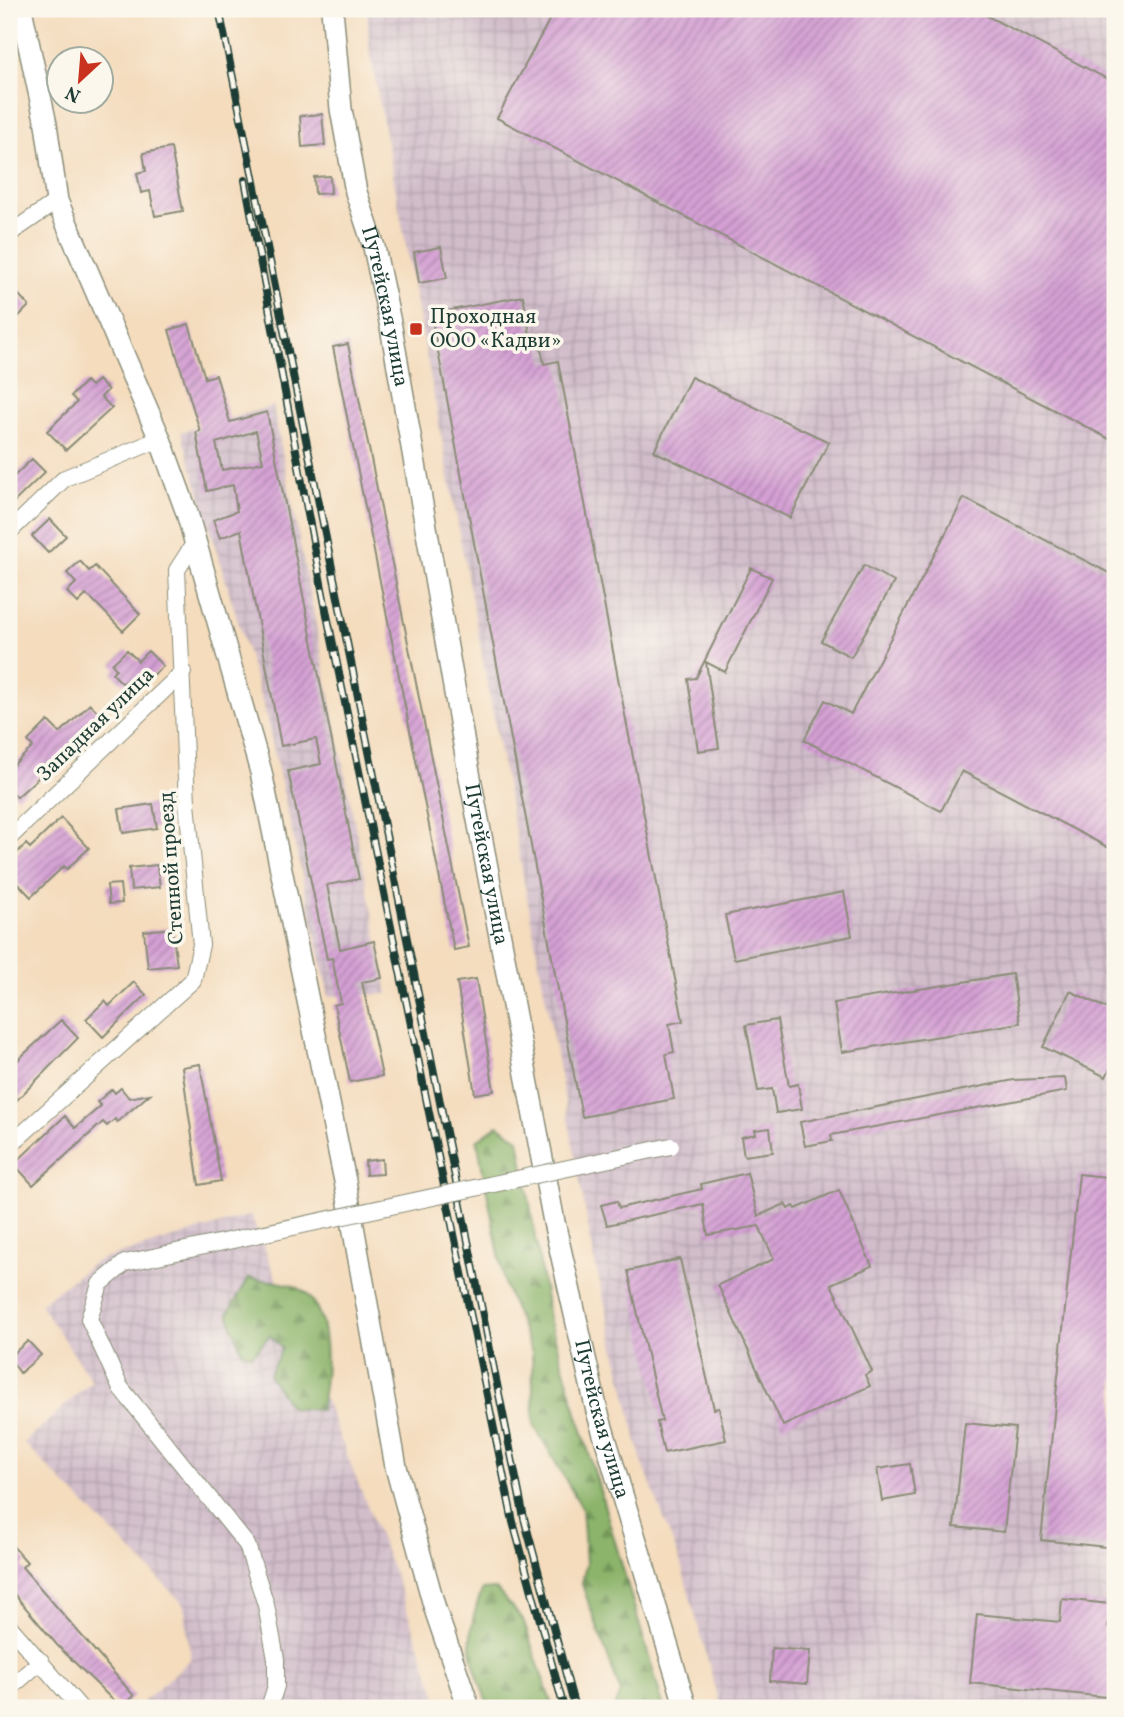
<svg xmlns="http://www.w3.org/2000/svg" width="1124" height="1717" font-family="Vollkorn,serif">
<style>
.industrial{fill:url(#industrial-grid)}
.forest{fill:url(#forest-firs);stroke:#56784f;stroke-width:2}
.building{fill:url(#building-hatch);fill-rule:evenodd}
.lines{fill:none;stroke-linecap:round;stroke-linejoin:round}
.minor-casing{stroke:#8a8c78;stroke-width:18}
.secondary-casing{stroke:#8a8c78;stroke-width:24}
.minor{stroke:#fff;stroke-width:16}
.secondary{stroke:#fff;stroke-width:21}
.rail-casing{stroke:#1f3d34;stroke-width:8}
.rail{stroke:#fbf7ec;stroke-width:5;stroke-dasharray:16;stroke-linecap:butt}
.minor-bridge-casing{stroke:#8a8c78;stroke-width:18;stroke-linecap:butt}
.minor-bridge{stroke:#fff;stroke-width:16}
.poi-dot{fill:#c8321e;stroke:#fbf7ec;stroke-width:2.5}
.labels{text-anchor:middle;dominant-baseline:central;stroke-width:7;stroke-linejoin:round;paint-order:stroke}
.street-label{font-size:21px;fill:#1f3d34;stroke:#fbf7ec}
.poi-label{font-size:21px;fill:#1f3d34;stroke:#fbf7ec;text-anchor:start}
</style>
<defs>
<pattern id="industrial-grid" width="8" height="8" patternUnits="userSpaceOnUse" patternTransform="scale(1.75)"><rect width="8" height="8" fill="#d1bdca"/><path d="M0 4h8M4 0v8" fill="none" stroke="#b3a3ae"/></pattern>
<pattern id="forest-firs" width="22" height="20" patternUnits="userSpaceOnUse" patternTransform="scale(1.75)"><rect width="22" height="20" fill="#8cb46a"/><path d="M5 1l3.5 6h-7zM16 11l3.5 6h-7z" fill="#729458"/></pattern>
<pattern id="building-hatch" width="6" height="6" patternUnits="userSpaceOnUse" patternTransform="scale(1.75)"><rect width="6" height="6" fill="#d5a0d4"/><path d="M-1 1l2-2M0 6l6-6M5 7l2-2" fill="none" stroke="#ac84ad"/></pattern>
</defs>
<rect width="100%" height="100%" fill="#fbf7ec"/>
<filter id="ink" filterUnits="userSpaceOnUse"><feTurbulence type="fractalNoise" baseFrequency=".0143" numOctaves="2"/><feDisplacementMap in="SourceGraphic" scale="14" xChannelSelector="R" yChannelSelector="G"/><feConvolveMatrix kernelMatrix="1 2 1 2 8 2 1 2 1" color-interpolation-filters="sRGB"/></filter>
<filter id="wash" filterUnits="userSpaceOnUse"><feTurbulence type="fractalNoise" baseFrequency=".00686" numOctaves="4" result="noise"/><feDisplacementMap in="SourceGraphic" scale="28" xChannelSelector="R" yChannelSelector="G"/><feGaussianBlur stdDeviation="1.57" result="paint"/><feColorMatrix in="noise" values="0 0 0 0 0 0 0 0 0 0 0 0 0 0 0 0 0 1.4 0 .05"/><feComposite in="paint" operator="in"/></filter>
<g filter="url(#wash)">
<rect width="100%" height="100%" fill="#f4dcbd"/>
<path class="industrial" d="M367 9H1115V1708H721L680 1561 641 1459 594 1258 369 46Z
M273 406 388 994 329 996 265 711 181 432Z
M251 1215 396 1578 441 1708H136L191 1659 184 1604 24 1443 92 1381 40 1304 96 1261Z"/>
<path class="forest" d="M498 1125 519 1139 549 1318 664 1708H615L620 1691 582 1584 586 1563 582 1508 534 1425 532 1352 505 1286 477 1140Z
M249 1278C263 1281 285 1281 298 1288 334 1306 327 1378 320 1410L291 1408 269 1375 282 1349 270 1335 252 1355 242 1352 228 1313Z
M496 1589 523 1620 553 1708H489C471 1658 462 1642 482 1590Z"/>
<g id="blocks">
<path class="building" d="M555 9H974L1115 83V442L497 118Z
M322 114 325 145 302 147 300 116Z
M171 148 183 211 155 216 150 191 141 193 137 173 146 171 143 153Z
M330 176 331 193 315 194 314 177Z
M441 247 447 278 419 283 414 252Z
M9 284 29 306 17 318 9 309Z
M523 296 532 345 540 343 544 364 558 361 683 1021 669 1024 674 1052 666 1054 674 1099 582 1117 431 314Z
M189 324 205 378 216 375 230 422 267 412 359 879 327 885 340 949 374 941 382 978 362 982 382 1076 350 1082 334 1005 341 1003 332 958 327 959 288 771 321 764 316 739 281 746 241 530 220 538 213 520 237 511 233 485 207 491 196 432 200 431 169 330ZM256 431 263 462 222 470 216 443Z
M348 344 469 947 454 950 333 347Z
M691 377 829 442 790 518 654 451Z
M98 380 108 390 101 397 112 408 66 450 47 431 77 402 71 396 86 381 91 386Z
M32 459 45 472 9 507V481Z
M964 498 1115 576V851L962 771 941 811 804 740 825 700 851 714Z
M50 519 66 536 48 553 32 536Z
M80 561 89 571 95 566 140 614 123 631 92 599 86 595 78 603 67 592 76 583 67 573Z
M864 565 894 582 851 657 821 641Z
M751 568 772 578 725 672 706 662 719 748 698 751 688 679 696 678Z
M127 650 138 661 148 651 163 666 137 690 127 680 123 684 112 673 116 669 112 664Z
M90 704 104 718 17 797 9 789V769L33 747 28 741 48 721 60 733Z
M153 804 157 828 123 833 119 809Z
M61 818 89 848 67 869 64 866 31 897 9 874V861L26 844 30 848Z
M157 865 160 887 131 890 129 868Z
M120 884 122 903 109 904 107 885Z
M844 892 852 936 734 959 725 915Z
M172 928 177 965 148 968 144 931Z
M1012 974 1020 1023 842 1052 834 1003Z
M476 979 494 1091 475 1094 457 982Z
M134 982 146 995 103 1037 86 1019 105 1001 109 1006Z
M1070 991 1115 1012V1058L1106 1077 1043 1047Z
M61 1020 78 1038 9 1108V1068Z
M777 1020 789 1086 798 1084 802 1109 776 1113 772 1089 758 1091 746 1025Z
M200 1064 221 1181 199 1185 182 1067Z
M1065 1078 1067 1091 831 1135 832 1141 805 1146 800 1122 1014 1080Z
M121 1088 129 1098 150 1094 117 1122 115 1119 107 1126 103 1122 33 1185 14 1164 65 1116 75 1128 101 1106 97 1102 112 1089 115 1093Z
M770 1128 773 1152 744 1156 741 1137 756 1134 755 1130Z
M382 1159 383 1174 366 1175 365 1161Z
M747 1173 758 1216 785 1204 788 1209 794 1206 796 1209 839 1190 872 1266 831 1284 872 1371 865 1375 870 1386 783 1426 718 1285 774 1259 759 1226 708 1235 703 1204 607 1225 601 1205 617 1201 619 1208 702 1189 701 1184Z
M1079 1174 1115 1178V1548L1041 1540Z
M680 1259 714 1409 719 1408 726 1440 664 1453 657 1422 662 1421 628 1271Z
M28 1341 41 1355 20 1373 9 1357Z
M965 1423 1015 1428 1004 1532 954 1527Z
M910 1464 915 1495 882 1501 877 1469Z
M9 1542 27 1562 22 1567 134 1696 121 1708 57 1645 9 1588Z
M1062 1599 1110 1604 1108 1627 1115 1628V1698L970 1683 977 1614 1060 1622Z
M772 1648 810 1651 807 1684 770 1681Z"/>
</g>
</g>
<g filter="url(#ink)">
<use href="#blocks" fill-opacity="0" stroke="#8a8c78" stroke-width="2"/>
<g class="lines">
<g class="minor-casing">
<path id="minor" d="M9 234 57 201
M9 532 65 478 160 439
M9 838 183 672
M9 1146 193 980 201 945 187 803 177 570 195 542
M125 1263 100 1284 89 1319 120 1387 247 1545 266 1605 276 1659V1686L269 1708
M9 1626 80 1708
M9 1689 41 1661"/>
</g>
<g class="secondary-casing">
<g id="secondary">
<path d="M21 9 46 124 57 201 160 439 187 513 261 772 345 1181 396 1467 435 1609 469 1708"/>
<path id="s1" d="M332 9 341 109 356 192 374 247 391 327 468 767 554 1222 597 1411 686 1708"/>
</g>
</g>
<use href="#minor" class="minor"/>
<use href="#secondary" class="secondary"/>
<g class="rail-casing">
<path id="rail" d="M219 9 524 1518 575 1708
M245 180 327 615 513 1522 564 1708"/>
</g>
<use href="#rail" class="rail"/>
<g class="minor-bridge-casing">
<path id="minor-bridge" d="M125 1263 671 1146"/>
</g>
<use href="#minor-bridge" class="minor-bridge"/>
</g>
</g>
<rect class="poi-dot" x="409" y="322" width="14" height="14" rx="3.5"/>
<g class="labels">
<g class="street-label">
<text stroke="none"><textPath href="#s1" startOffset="303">Путейская улица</textPath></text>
<text transform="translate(96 725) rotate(-44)">Западная улица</text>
<text stroke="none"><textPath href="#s1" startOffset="870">Путейская улица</textPath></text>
<text transform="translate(172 868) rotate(-94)">Степной проезд</text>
<text stroke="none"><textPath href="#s1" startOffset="1437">Путейская улица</textPath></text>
</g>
<g class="poi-label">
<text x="430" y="317">Проходная<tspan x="430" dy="24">ООО «Кадви»</tspan></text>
</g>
</g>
<rect width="1124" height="1717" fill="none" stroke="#fbf7ec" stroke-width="35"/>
<g transform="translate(80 80) rotate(206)"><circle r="33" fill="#fbf7ec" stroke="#a3ada2" stroke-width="2"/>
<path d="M0-5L12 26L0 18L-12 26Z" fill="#c8321e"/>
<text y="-10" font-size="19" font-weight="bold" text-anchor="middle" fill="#1f3d34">N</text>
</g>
</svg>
